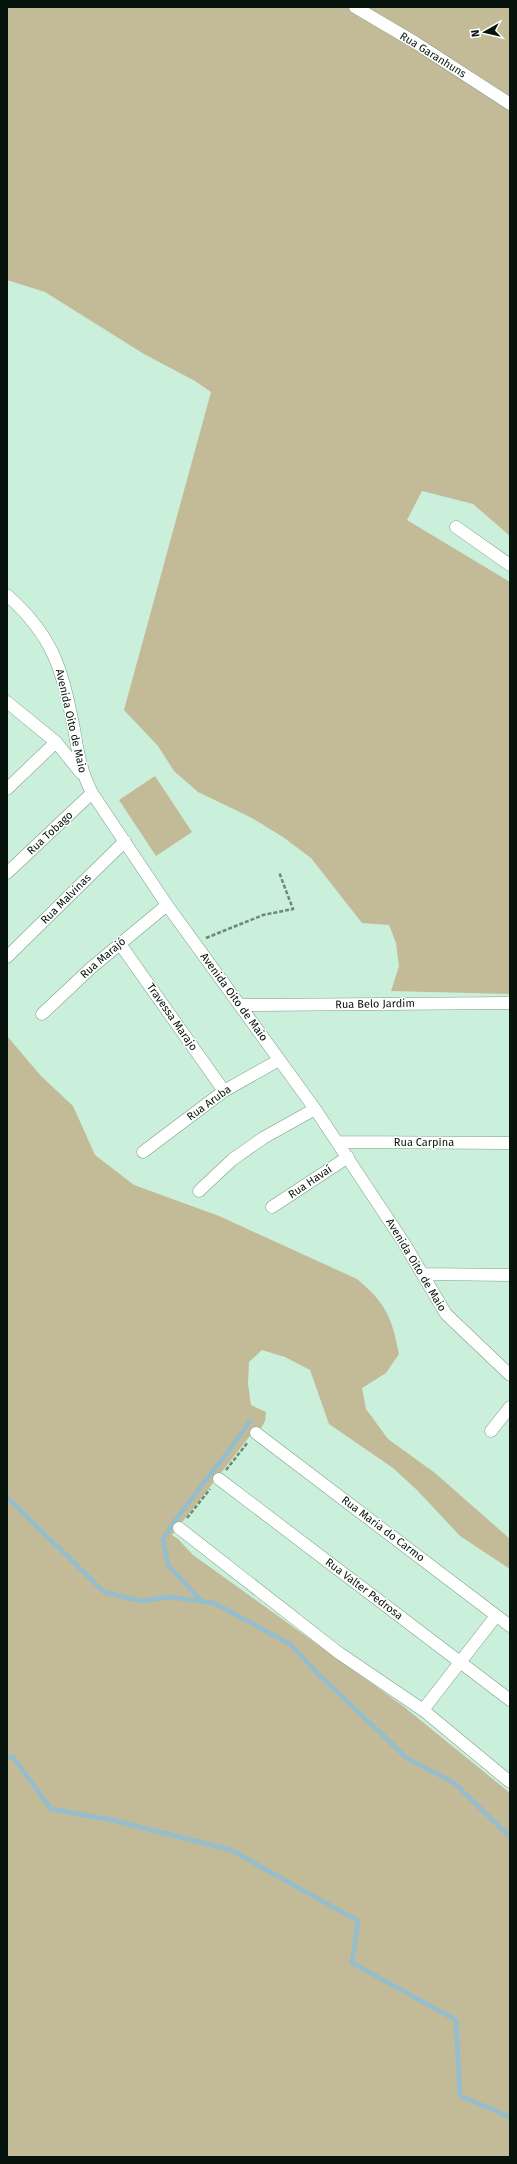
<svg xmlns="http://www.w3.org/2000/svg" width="517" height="2164" font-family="'Fira Sans',sans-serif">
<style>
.green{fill:#c3ba97}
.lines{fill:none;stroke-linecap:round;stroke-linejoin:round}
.stream{stroke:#94bdcd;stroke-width:4.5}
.minor-casing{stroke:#7b9e8a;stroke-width:13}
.path{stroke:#6e8879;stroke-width:2.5;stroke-dasharray:4 2;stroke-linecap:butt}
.minor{stroke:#fff;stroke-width:12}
.labels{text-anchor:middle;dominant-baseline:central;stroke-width:3;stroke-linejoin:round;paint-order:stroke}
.street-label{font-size:11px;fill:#07140d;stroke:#fff}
</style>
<rect width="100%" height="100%" fill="#caefda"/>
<path class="green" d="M7 7H510V536L473 504 422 491 407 520 510 582V994L391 991 399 966 396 943 389 925 362 923 311 858 283 837 252 818 198 792 174 771 158 746 124 710 211 392 195 381 144 354 45 292 7 280Z
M155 776 192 832 156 856 119 800Z
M7 1036 41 1076 73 1106 95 1155 134 1185 219 1216 357 1279C386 1303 392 1318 399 1354L386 1373 362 1388 366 1409 388 1439 435 1473 510 1539V1569L460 1536 417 1490 393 1468 329 1424 310 1370 285 1357 262 1350 249 1362 248 1384 251 1405 266 1412 265 1421 261 1428 257 1427 172 1535 178 1539 193 1555 403 1706 510 1793V2157H7Z"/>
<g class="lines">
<path class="stream" d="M7 1497 104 1592 141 1601 170 1597 214 1603 290 1644 317 1673 407 1758 454 1783 510 1837
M202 1602 168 1565 163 1539C189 1498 223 1461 250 1421
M7 1758 13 1757 51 1809 112 1820 231 1850 358 1921 352 1963 456 2020 460 2096 510 2117"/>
<g class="minor-casing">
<path id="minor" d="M355 7 416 43 510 104
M456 527 510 565
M7 595C54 637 62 669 74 729 78 753 81 772 92 793L167 905 315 1109 404 1243 446 1314 510 1375
M7 702 56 742 81 773
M7 789 56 742
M7 873 92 793
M120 944 224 1091
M7 957 125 841
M241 1005 510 1003
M42 1014 91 968 167 905
M337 1142 510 1143
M143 1152 224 1091 279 1060
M199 1191 232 1160 263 1138 315 1109
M272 1207 348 1157
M423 1274 510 1275
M491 1431 510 1407
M256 1433 510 1626
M219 1479 510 1700
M179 1528 339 1653 423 1710 510 1782
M423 1710 496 1616"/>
</g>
<path class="path" d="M206 938 263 915 293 909 279 872
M226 1470 248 1442
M187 1518 210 1489"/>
<use href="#minor" class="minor"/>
</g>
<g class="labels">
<g class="street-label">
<text transform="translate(433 55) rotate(32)">Rua Garanhuns</text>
<text transform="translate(71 721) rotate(77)">Avenida Oito de Maio</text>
<text transform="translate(50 833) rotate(-43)">Rua Tobago</text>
<text transform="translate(66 899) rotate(-45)">Rua Malvinas</text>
<text transform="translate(103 958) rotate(-41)">Rua Marajó</text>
<text transform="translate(234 997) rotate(54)">Avenida Oito de Maio</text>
<text transform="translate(375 1004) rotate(-1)">Rua Belo Jardim</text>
<text transform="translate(172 1017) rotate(55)">Travessa Marajo</text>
<text transform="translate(209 1103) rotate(-36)">Rua Aruba</text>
<text x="424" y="1142">Rua Carpina</text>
<text transform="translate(310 1182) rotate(-34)">Rua Havaí</text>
<text transform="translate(416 1265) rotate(59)">Avenida Oito de Maio</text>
<text transform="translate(383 1529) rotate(37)">Rua Maria do Carmo</text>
<text transform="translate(364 1589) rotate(37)">Rua Valter Pedrosa</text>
</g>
</g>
<rect width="517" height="2164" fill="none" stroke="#07140d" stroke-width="16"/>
<g transform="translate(485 32) rotate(262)" stroke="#ffffff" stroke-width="3" paint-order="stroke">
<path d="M0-3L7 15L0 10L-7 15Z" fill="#07140d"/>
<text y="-6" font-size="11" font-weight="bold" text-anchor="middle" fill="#07140d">N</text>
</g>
</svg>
